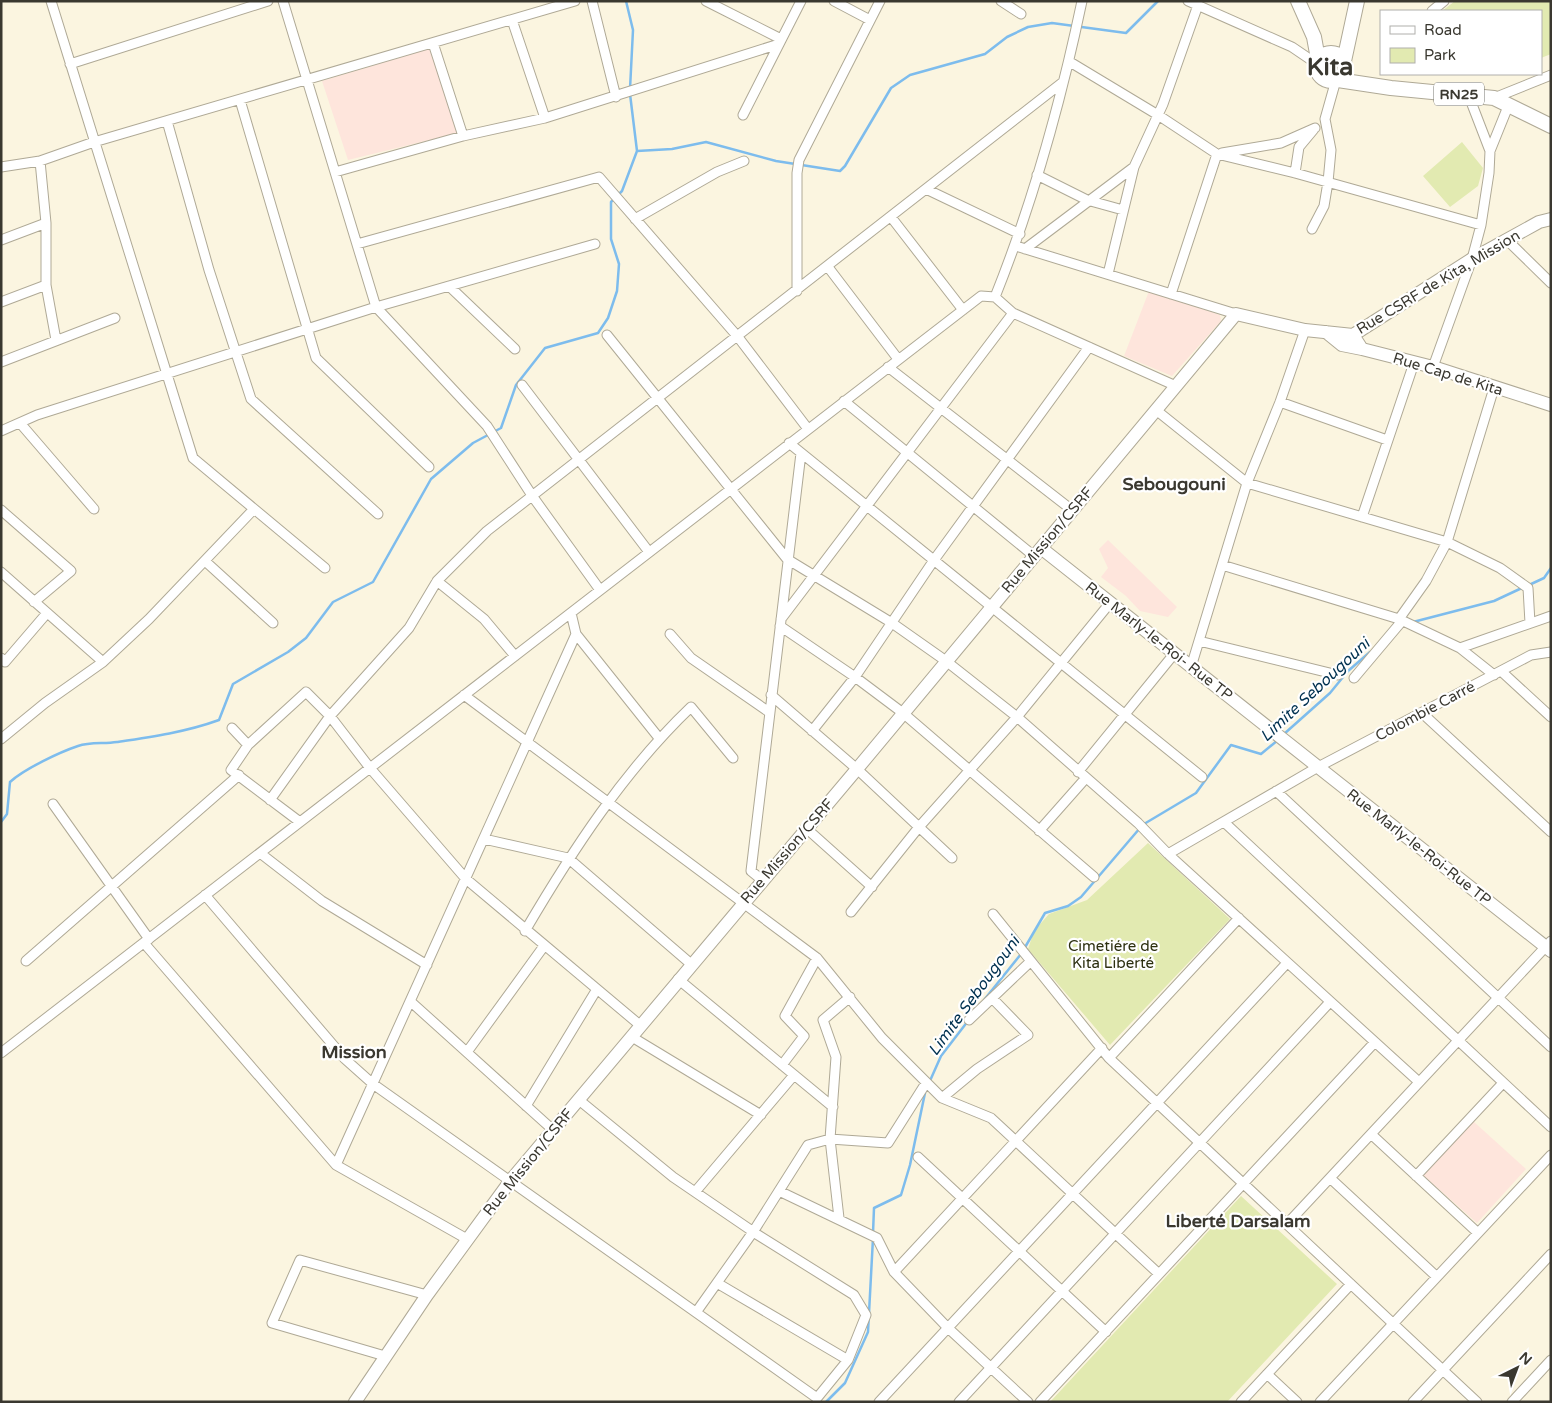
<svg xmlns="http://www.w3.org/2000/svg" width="1552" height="1403" font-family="'Varela Round',sans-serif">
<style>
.education{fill:#fee5dc}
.green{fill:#e2eab1}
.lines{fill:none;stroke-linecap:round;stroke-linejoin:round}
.stream{stroke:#7dbced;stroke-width:2.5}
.street-casing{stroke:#afa996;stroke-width:11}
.secondary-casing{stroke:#afa996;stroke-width:14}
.primary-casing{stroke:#afa996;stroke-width:16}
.street{stroke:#fff;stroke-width:9}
.secondary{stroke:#fff;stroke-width:12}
.primary{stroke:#fff;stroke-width:14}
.labels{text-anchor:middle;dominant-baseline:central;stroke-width:4.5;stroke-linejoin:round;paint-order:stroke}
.shield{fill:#fff;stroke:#75746e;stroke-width:1}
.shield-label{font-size:14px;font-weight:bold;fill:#3a3830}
.street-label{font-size:15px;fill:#3a3830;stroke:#fff}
.park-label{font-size:15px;fill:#2c2f0f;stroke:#fff}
.water-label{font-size:16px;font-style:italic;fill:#003150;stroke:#fff}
.quarter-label{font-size:18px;font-weight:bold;fill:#3a3830;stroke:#fff}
.town-label{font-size:25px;font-weight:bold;fill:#3a3830;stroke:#fff}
</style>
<rect width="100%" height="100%" fill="#fbf5e0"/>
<path class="education" d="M431 48 458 133 348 160 322 81Z
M1149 291 1220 315 1221 321 1172 376 1124 356Z
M1108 540 1177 607 1168 617 1140 611 1126 596 1101 577 1108 568 1099 549Z
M1473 1121 1526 1169 1477 1223 1423 1175Z"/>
<path class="green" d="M1455 1H1551V54L1541 58V11H1442Z
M1321 67a8 8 0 1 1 16 0a8 8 0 1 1-16 0Z
M1462 142 1483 168 1478 186 1450 207 1423 176Z
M1148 843 1230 919 1110 1045 1028 949 1034 931 1049 914 1087 900Z
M1241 1196 1337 1284 1227 1402H1050Z"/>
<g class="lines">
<path class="stream" d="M626 1 633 30 630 89
M637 151 672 149 706 142 776 161 840 171 845 166 891 88 910 75 985 54 1007 37 1028 27 1052 23 1126 33 1158 1
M1529 585 1544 578 1551 568
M1413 622 1494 601 1524 587
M1284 734 1330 693 1348 671 1370 652
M1 822 7 814 10 782C24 769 60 752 78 746 90 742 104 744 117 742 151 737 186 732 219 720L233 684 288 652 306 638 333 602 373 582 431 479 473 443 501 428 516 385 545 348 598 333 608 318 617 291 619 264 611 239V202L622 191 637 151 630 94
M1144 824 1196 793 1231 745 1261 754 1278 740
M1024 949 1045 913 1068 906 1081 897 1140 828
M984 1000 1021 954
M929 1083 941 1056 968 1021
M873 1233 874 1208 901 1195 910 1165 925 1093
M826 1402 845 1383 868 1332 873 1238"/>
<g class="street-casing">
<path id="street" d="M51 1 193 458 325 568
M283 1 376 307 487 426 533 497 600 590
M592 1 616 97
M706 1 781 39
M834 1 870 20
M1001 1 1021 14
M1188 1 1292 47 1317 64
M1432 11 1444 1
M512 20 545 118
M433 43 463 136
M1070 62 1158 115 1217 154 1295 173 1481 225
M70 64 268 1
M1494 98 1551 75
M240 100 316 358 429 467
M743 115 801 1
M167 121 209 270 251 399 378 514
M1490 151 1509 104
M1222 153 1281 143 1315 128
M40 161 46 223V285L56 340
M1 167 40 161 94 142 575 1
M335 172 463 136 545 118 779 44
M1295 173 1299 147 1314 129
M1037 175 1087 200 1123 210
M926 189 1020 234
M891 217 963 310
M635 219 717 172 744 161
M1312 229 1324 206 1328 182 1331 150 1325 119 1336 80
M1506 239 1551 283
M1 240 46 223
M357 244 599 177 738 337 808 429
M1016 246 1236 314
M1025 249 1134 167
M828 267 898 359
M1108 274 1134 167 1163 104 1198 5
M449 286 515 349
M797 291V173L799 160 880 1
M1171 294 1217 154
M995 297C1033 202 1061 101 1082 1
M1 302 46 285
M607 335 787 559 892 623 946 661 1017 717 1138 823 1168 854 1419 1082
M1 362 115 318
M888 367 1072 510
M1433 367 1472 259 1481 225 1489 173 1490 151 1468 94
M522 385 649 552
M844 401 1034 556
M1280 402 1387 440
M1156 410 1247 483 1447 542 1500 568 1528 588 1530 623
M20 423 94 509
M1 431 37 415 376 307 595 244
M789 443 1202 777
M1 510 71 571 34 602
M1362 517 1414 363
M205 561 273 623
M1222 565 1399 619 1460 648 1494 675
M1 572 103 662
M437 581 484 619 515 656
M571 613 576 634 659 738
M781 619 1013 313
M1399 619 1426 581 1447 542 1494 388
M780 626 855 677 903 713 1094 877
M670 634 691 658 769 712
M1199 641 1338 675
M1460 648 1551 616
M1 658 5 662 47 613
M1191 667 1247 483 1280 402 1305 330
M1501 671 1551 717
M1354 678 1402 621
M464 695 817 958 882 1038 942 1098 991 1118 1159 1274
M771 695 857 769 952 858
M1422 713 1551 832
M232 728 248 745 306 692 330 716 370 768 466 879 641 1026
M812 731 855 677 934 560 1089 347
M1 739 45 703 103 662 149 619 254 509
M248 745 231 770 300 822
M1078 772 1174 654
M1276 791 1551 1047
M270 800 330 716 409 628 437 581 487 531 1063 82
M53 804 149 939
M1224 822 1551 1127
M806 828 872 887
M1039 831 1085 779
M484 839 568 858 691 964
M260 853 322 901 427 965
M1168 854 1318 767 1531 655 1551 652
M762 880 751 871 801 453
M205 895 345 1059 373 1084 817 1398 848 1360 866 1315 854 1295 758 1235 673 1177 579 1100
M851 912 919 827 1017 717 1110 603
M993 914 1109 1058 1477 1402
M525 931C572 851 624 771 691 707L733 758
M144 943 336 1165 467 1239
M26 961 239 775
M678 979 833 1107
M410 1001 553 1130
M969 1020 1031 961
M632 1037 761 1115
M467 1052 544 946
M1 1053 981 296 995 297 1013 313 1176 386
M1109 1058 1239 918
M782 1065 804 1036 785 1016 817 958
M942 1098 977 1069 1028 1035 992 998
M526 1106 597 989
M1371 1134 1478 1233
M918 1157 1106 1332
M336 1165 576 634
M1416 1176 1503 1083
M1330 1178 1437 1277
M779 1191 877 1238 894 1272 948 1328 1028 1402
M695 1192 794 1075
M839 1218 830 1139 836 1057 823 1020 850 997
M1287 1224 1551 941
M894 1272 1102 1048
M717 1283 848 1360
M697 1311 753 1232 808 1145 830 1139 888 1143 926 1083
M385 1356 272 1323 300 1260 427 1295
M1267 1374 1297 1402
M879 1402 1287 963
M959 1402 1330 1002
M1040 1402 1375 1042
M1241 1402 1351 1284
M1320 1402 1551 1155
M1413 1402 1551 1254
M1512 1402 1551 1360"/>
</g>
<g class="secondary-casing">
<path id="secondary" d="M1326 332 1342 345 1362 349
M1353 335 1362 349 1433 367 1551 405
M1041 548 1551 951
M355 1402 427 1295 511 1180 857 769 1236 314 1305 330 1353 335 1472 259 1539 222 1551 219"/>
</g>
<g class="primary-casing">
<path id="primary" d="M1298 1 1314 37 1318 59
M1317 67a14 14 0 1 1 28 0a14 14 0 1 1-28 0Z
M1344 61 1357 1
M1338 80 1391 88 1494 98 1551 126"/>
</g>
<use href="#street" class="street"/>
<use href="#secondary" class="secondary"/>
<use href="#primary" class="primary"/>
</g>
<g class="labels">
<rect class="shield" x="1434" y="82.5" width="50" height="23" rx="4"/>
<g class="shield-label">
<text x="1459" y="94">RN25</text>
</g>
<g class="street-label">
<text transform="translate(1438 282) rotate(-31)">Rue CSRF de Kita, Mission</text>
<text transform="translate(1448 374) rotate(17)">Rue Cap de Kita</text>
<text transform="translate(1047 540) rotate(-50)">Rue Mission/CSRF</text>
<text transform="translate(1159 641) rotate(38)">Rue Marly-le-Roi- Rue TP</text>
<text transform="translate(1425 711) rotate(-28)">Colombie Carré</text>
<text transform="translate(1419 847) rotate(38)">Rue Marly-le-Roi-Rue TP</text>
<text transform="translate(787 851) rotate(-49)">Rue Mission/CSRF</text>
<text transform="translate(528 1162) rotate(-51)">Rue Mission/CSRF</text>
</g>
<g class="park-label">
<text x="1113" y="946">Cimetiére de<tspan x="1113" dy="17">Kita Liberté</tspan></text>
</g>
<g class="water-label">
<text transform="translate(1315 690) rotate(-43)">Limite Sebougouni</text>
<text transform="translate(974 996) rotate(-54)">Limite Sebougouni</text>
</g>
<g class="quarter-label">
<text x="1174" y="484">Sebougouni</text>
<text x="354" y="1052">Mission</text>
<text x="1238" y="1221">Liberté Darsalam</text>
</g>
<g class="town-label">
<text x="1330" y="67">Kita</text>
</g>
</g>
<rect width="1552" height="1403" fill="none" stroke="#3a3830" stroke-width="5"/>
<rect x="1380" y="10" width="162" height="65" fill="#ffffff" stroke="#b0afac"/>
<rect x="1390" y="26" width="25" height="8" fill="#ffffff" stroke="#b0afac"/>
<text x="1424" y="35" font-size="15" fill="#3a3830">Road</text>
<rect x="1390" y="48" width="25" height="15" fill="#e2eab1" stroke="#b0afac"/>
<text x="1424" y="60" font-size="15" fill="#3a3830">Park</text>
<g transform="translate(1517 1368) rotate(42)" stroke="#ffffff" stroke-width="4" paint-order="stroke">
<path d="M0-4L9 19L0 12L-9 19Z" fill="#3a3830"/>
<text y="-8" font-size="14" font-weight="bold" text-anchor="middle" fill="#3a3830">N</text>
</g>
</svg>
